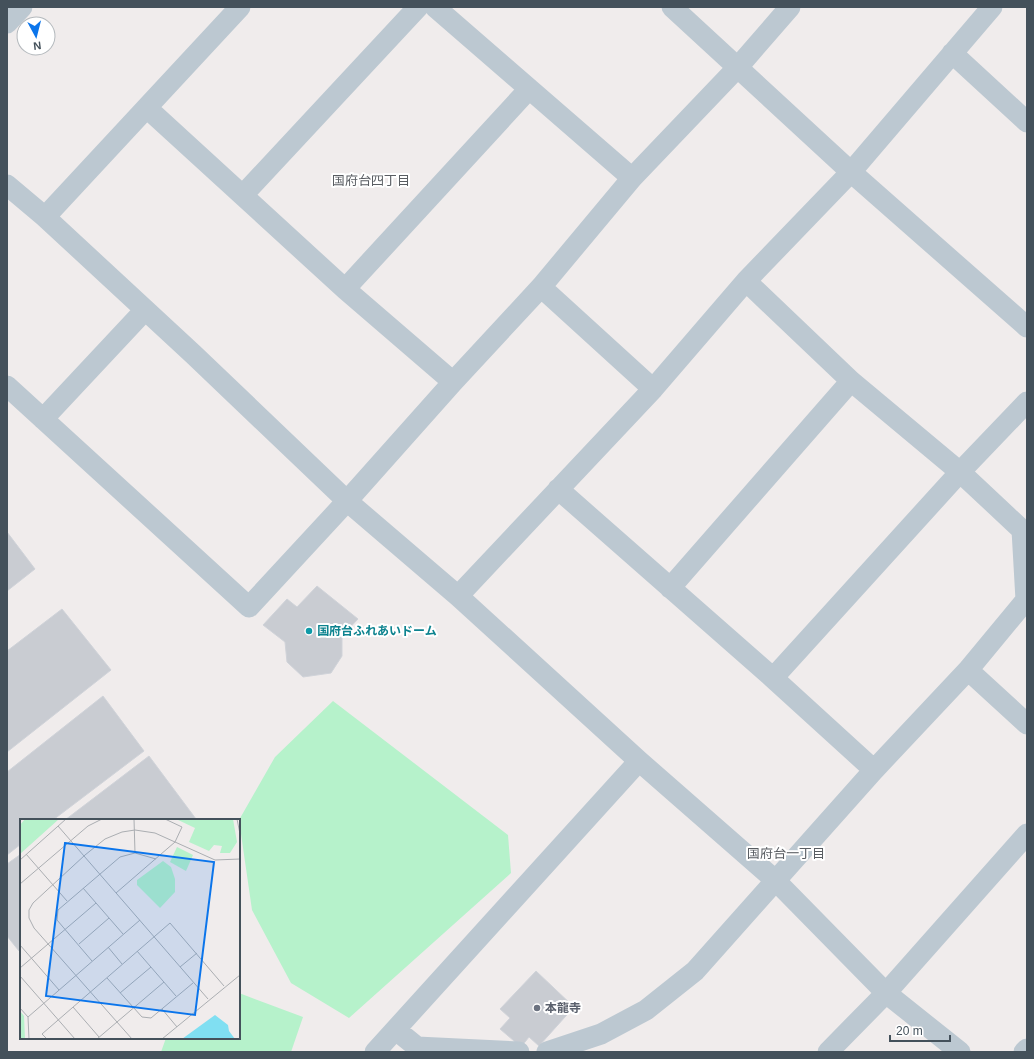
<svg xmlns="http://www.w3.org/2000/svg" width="1034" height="1059" font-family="Helvetica,'Noto Sans JP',sans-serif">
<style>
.green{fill:#b6f2cb}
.building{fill:#c9ccd2;stroke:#d0d3d9}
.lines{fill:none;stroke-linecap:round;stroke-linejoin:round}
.minor{stroke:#bcc8d1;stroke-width:21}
.culture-dot{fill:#0f9aa8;stroke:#fff;stroke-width:1.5}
.worship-dot{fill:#6b7280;stroke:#fff;stroke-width:1.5}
.labels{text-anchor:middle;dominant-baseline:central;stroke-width:4;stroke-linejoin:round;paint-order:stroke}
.culture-label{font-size:12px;font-weight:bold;fill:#0d838f;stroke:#fff;text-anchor:start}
.worship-label{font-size:12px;font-weight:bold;fill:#5b616d;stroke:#fff;text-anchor:start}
.neighbourhood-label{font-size:13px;fill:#595d62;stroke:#fff}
.inset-road{fill:none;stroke:#abaeb2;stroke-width:1}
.view{fill:#0b75eb;fill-opacity:0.15;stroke:#0b75eb;stroke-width:2}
.inset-edge{fill:none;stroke:#44515b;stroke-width:2}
</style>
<rect width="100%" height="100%" fill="#f0ecec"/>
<path class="green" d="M333 701 508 835 511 873 349 1018 291 983 252 910 239 820 275 757Z
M239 993 303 1017 291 1052H161L166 1038H239Z"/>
<path class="building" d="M7 532 35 569 7 591Z
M317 586 358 619 342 636V656L331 673 303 677 287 662 285 642 263 625 287 599 297 607Z
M62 609 111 670 7 752V651Z
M103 696 144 751 53 820H21V844L7 855V772Z
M149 756 196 819 194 820H65Z
M21 854V949L19 951 7 936V864Z
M536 971 574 1007 539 1046 529 1037 521 1047 500 1029 510 1018 500 1009Z"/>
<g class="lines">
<path class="minor" d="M435 7 632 178
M672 7 851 172 1027 327
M7 23 22 7
M952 53 1027 122
M147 108 345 289 453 382
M7 185 45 217 193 354 347 501 458 596 639 761 775 880 886 993 960 1052
M243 195 418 7
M45 217 240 7
M541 287 653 389
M345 289 529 89
M7 386 249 607 347 501 453 382 541 287 632 178 738 67 790 7
M43 419 145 310
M558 489 773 678 874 770
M670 588 851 381
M458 596 653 389 746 281 851 172 992 7
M968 670 1027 724
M773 678 960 472 1027 402
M396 1030 417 1047 519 1052
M375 1052 639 761
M547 1052 601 1034 646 1010 695 971 874 770 968 670 1026 600 1022 530 960 472 851 381 746 281
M828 1052 886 993 1027 834
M1024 1052 1027 1049"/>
</g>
<circle class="culture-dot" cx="309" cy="631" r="4"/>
<circle class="worship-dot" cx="537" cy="1008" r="4"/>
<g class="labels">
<g class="culture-label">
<text x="317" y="631">国府台ふれあいドーム</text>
</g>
<g class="worship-label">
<text x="545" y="1008">本龍寺</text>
</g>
<g class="neighbourhood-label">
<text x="371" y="180">国府台四丁目</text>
<text x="786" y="853">国府台一丁目</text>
</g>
</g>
<g transform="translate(20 819)">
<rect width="220" height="220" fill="#f0ecec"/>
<path d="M5 0H39L0 35V6ZM156 0H213L217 23 210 34H200L202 27 194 26 189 32 169 23 175 9ZM157 28 173 36 166 52 150 43ZM143 42 151 48 155 60V73L140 89 117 66V61ZM0 192 4 197 5 220H0Z" fill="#b6f2cb"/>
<path d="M195 196 208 206 209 212 215 220H162Z" fill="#80dff2"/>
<path class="inset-road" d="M114 0 115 34M217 0 220 15M38 7 188 180M6 35 47 82M0 41 46 0M0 65 68 7 82 0M63 69 103 115M96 74 155 23 162 8 145 0M59 125 89 99M0 126 39 171M88 128 102 145M117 132 156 177M72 142 37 101 38 91 100 38 115 34 136 40M160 148 177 134M0 149 76 84M0 157 55 220M87 159 122 198 131 199 173 164M100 174 131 148M53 188 79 218M0 189 8 198 120 101M142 190 157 208M8 198 9 220M27 220 22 215 150 104 204 167M77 220 144 163M112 220 14 109 9 99V91L13 84 65 36 85 20 102 13 115 11 135 14 195 41 220 40M142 220 220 156"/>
<path class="view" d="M45 24 194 43 175 196 26 177Z"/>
<rect width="220" height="220" class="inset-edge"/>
</g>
<rect width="1034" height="1059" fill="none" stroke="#44515b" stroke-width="16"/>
<g transform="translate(36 36) rotate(173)"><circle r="19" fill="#ffffff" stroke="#b4b9bd"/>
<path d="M0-3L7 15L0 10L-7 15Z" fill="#0b75eb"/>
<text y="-6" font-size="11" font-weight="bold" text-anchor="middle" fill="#44515b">N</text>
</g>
<path d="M890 1035v6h60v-6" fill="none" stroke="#44515b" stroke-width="2"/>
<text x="896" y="1035" font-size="12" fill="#44515b" stroke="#ffffff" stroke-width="3" paint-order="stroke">20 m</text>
</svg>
